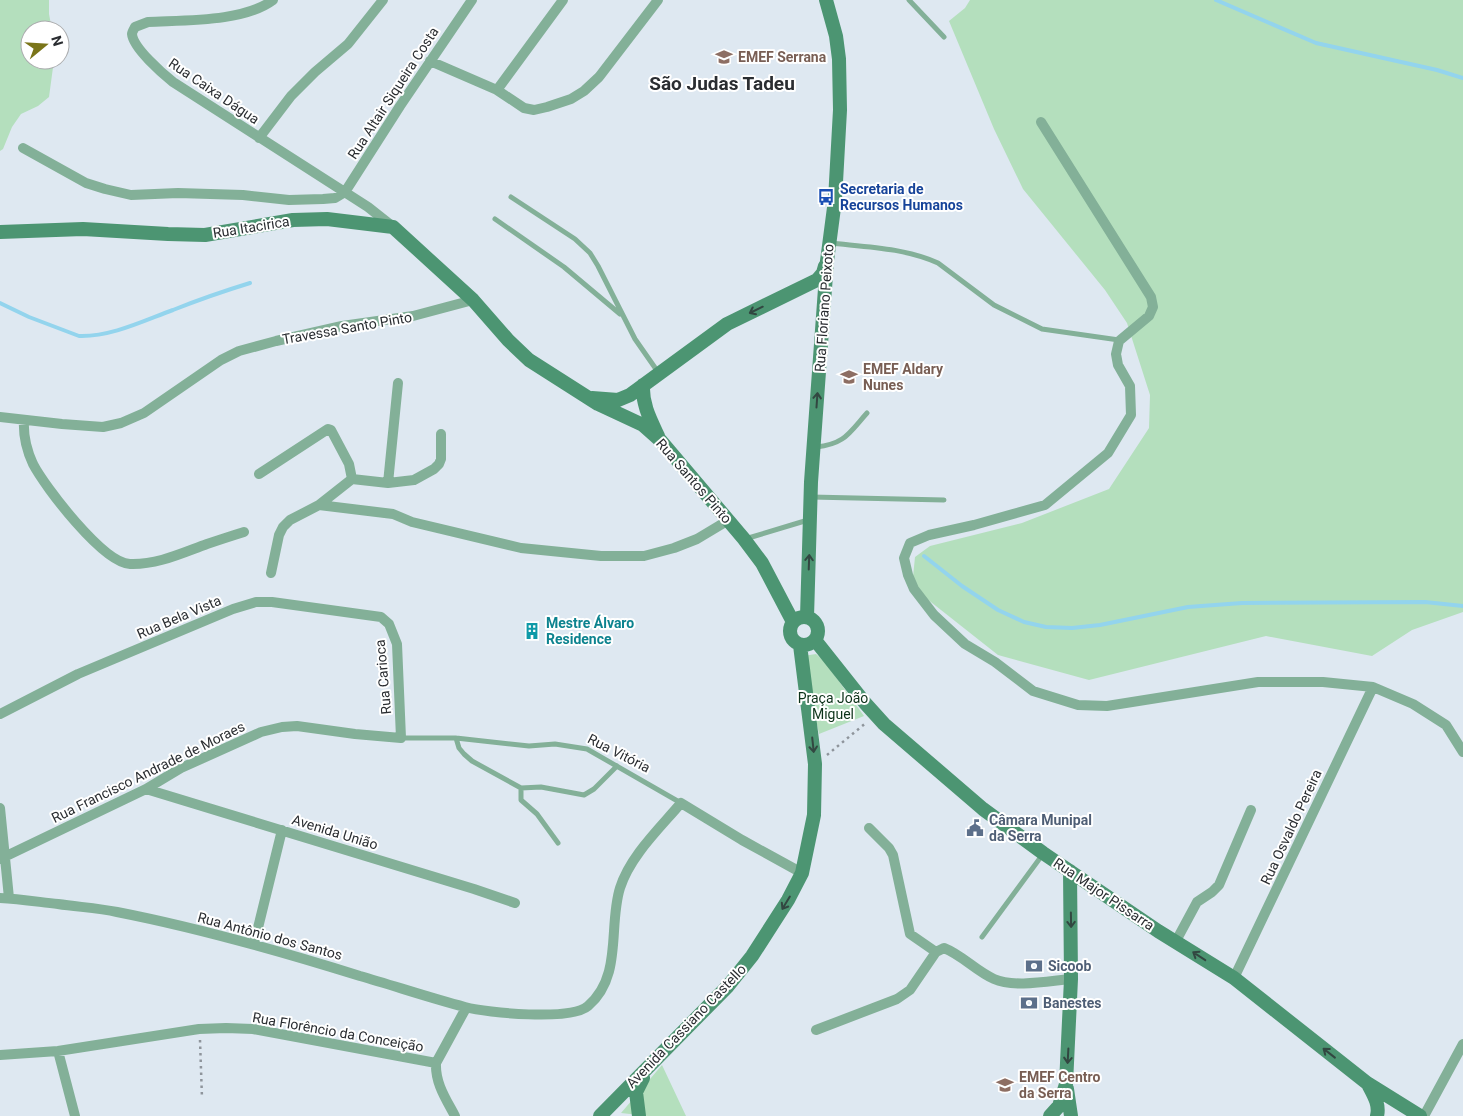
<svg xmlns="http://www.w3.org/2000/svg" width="1463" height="1116" font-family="Roboto,sans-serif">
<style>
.green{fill:#b4dfbd}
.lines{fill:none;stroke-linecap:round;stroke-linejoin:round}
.stream{stroke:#93d4ed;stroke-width:4}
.path{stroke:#8e949b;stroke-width:2.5;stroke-dasharray:2.5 4;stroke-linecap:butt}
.lane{stroke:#83b098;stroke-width:5}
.street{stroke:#83b098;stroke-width:10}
.secondary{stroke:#4c9572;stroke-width:14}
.oneway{stroke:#324741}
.labels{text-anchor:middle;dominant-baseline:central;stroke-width:4;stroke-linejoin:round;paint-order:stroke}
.education-label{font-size:14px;font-weight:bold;fill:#785e54;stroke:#fff;text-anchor:start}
.street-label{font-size:14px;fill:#2a2d31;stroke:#fff}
.transit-label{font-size:14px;font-weight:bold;fill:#164399;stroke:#fff;text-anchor:start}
.culture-label{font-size:14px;font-weight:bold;fill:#0d838f;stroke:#fff;text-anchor:start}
.park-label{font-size:14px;fill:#0d331a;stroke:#fff}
.service-label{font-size:14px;font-weight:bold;fill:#4e5e75;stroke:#fff;text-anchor:start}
.district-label{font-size:19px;font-weight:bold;fill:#2a2d31;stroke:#fff}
</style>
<rect width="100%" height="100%" fill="#dee8f1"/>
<path class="green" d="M0 0H49V14L52 30H30V60H54L49 97 38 106 21 114 12 127 3 149 0 151Z
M970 0H1463V612L1412 630 1372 656 1266 636 1089 680 998 655 922 595 913 577 915 557 930 546 1022 523 1109 489 1149 428 1150 395 1127 323 1105 290 1023 189 994 129 949 21 965 8Z
M816 654 825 662 864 716 819 734 803 656Z
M662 1065 686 1116H648L621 1113Z"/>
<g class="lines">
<path class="stream" d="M1216 0 1316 43 1437 70 1463 78
M0 303 29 317 79 336C111 337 143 321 173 310 198 300 224 291 250 283
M924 556 962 586 998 610 1024 622 1046 627 1072 628 1100 625 1188 607 1242 603 1425 602 1463 606"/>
<path class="path" d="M827 755 867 722
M200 1040 202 1098"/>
<path class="lane" d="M909 0 944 37
M511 197 575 239 590 253 598 266 635 339 658 372
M495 219 564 267 620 314
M830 243C867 247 905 248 938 263L994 305 1042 329 1119 340
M816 447C845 444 849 433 867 413
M811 497 944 500
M745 539 808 520
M401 738H456L529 746 555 744 587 749 681 803
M456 738 459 748 464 754 472 761 521 788 541 787 584 795 594 789 617 766
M521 788V800L537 814 558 843
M982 937 1043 854"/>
<path class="street" d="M273 0C244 22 184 20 148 22L135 27C134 29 132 32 132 34 133 48 163 74 173 82L368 207 392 226
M430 61 497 90 524 108 534 110 547 107 571 99 584 91 599 77 658 0
M497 90 563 0
M1041 122 1151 297 1153 307 1149 316 1119 341 1116 354 1118 365 1130 386 1131 415 1108 453 1045 505 974 525 929 535 910 543 904 558 908 575 914 589 934 615 965 644 995 662 1033 691 1078 705 1107 706 1258 682H1323L1373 687 1413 704 1446 725 1463 752
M259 138 291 96 315 72 348 44 383 0
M23 148 86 183 105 189 131 195 178 193 243 195 289 200 323 199 335 198 345 192 400 106 472 0
M0 417 62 424 103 427 121 423 144 413 221 360 239 351 276 341 342 326 413 316 473 300
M24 420C23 436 26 449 33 464 45 487 103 563 130 564 157 565 182 553 207 544 219 540 231 536 244 532
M259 474 328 429 331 430 349 464 352 479
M388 483 398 383
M319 505 393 514 412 522 521 548 601 556H644L674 548 697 539 727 521
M271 573 279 535 283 527 290 520 319 505 352 479 388 483 414 480 434 469 439 464 441 459V434
M0 714 78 674 233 609 256 602H272L381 617 389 624 397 644 401 738 355 734 297 726 282 727 261 732 181 768 146 789 0 859
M146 789 474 889 515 903
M0 808 9 898
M869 828 889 848 893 855 910 934 936 952
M0 898C20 899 39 902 58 904 78 907 98 908 117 912 199 928 280 951 360 976 395 986 430 998 465 1007 488 1013 571 1021 588 1006 623 976 608 926 620 888 630 856 660 828 681 803L742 840 802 873
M1176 941 1197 902 1212 892 1219 885 1251 810
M254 944 282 830
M1234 978 1373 687
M816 1030 897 999 910 990 936 952 944 948C962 955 976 971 994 979 1014 988 1049 981 1071 979
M58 1051 75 1116
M0 1055 58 1051 199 1029 226 1028 253 1029 436 1063C435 1083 446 1099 455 1116
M436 1063 466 1008
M1424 1116 1463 1044"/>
<path class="secondary" d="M0 232 83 229 168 234 205 235 293 220 327 219 393 227 473 300 508 340 529 360 598 404 643 425 661 441 744 539 762 563 793 622
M643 385C642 404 650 419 658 436
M592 398 618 400 630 395 727 324 817 280 823 273 825 266
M807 617 811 482 827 261 835 200 840 110 839 59 836 36 826 0
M790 631a14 14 0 1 1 28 0a14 14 0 1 1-28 0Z
M815 640 865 703 884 724 983 809 1043 853 1158 931 1234 978 1367 1083 1420 1116
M1368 1084C1373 1094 1380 1104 1377 1116
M1067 1089 1071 1116
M600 1116 728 986 752 956 788 900 802 873 814 815 815 764 800 645
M639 1116 636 1092 643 1078
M1050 1116 1059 1106 1066 1084 1071 979 1070 871"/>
</g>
<defs><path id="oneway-shaft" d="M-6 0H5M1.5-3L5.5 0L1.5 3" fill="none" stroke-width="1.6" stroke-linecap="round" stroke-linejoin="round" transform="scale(1.25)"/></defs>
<g class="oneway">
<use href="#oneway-shaft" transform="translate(756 310) rotate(154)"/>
<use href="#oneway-shaft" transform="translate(817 400) rotate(-86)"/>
<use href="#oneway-shaft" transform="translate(809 562) rotate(-88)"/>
<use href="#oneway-shaft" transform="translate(813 745) rotate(84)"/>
<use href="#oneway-shaft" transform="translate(786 903) rotate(121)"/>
<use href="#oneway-shaft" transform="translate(1071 920) rotate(89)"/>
<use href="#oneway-shaft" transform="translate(1199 956) rotate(-147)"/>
<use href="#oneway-shaft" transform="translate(1329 1053) rotate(-142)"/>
<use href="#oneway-shaft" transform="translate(1068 1056) rotate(93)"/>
</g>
<defs>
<g id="school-bare" transform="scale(1.35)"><path d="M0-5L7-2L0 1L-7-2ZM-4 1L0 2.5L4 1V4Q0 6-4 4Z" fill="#8d6e63" stroke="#fff" stroke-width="2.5" paint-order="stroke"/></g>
<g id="bus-bare" transform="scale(1.35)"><path d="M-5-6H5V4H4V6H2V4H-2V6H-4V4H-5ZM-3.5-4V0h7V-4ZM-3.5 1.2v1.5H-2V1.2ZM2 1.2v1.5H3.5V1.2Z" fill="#1a4fb4" stroke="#fff" stroke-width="2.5" paint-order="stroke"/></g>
<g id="building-bare" transform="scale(1.35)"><path d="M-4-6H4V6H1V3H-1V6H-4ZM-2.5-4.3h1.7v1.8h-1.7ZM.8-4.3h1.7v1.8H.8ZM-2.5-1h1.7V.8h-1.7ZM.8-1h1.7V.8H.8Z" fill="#0f9aa8" stroke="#fff" stroke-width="2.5" paint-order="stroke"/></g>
<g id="civic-bare" transform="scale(1.35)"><path d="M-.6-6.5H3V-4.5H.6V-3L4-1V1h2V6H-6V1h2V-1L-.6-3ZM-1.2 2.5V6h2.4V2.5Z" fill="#5c6f8a" stroke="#fff" stroke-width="2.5" paint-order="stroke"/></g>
<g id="bank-bare" transform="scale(1.35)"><path d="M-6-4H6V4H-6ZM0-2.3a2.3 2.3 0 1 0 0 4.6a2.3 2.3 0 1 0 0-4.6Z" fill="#5c6f8a" stroke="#fff" stroke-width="2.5" paint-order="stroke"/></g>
</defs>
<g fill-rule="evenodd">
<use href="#school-bare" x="724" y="57"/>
<use href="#bus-bare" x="826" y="197"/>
<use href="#school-bare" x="849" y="377"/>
<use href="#building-bare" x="532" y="631"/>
<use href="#civic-bare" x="975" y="828"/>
<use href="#bank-bare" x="1034" y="966"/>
<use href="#bank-bare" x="1029" y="1003"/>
<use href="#school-bare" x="1005" y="1085"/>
</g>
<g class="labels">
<g class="education-label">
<text x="738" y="57">EMEF Serrana</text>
<text x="863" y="369">EMEF Aldary<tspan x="863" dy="16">Nunes</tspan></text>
<text x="1019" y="1077">EMEF Centro<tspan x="1019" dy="16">da Serra</tspan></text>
</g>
<g class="street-label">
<text transform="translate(214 91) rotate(34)">Rua Caixa Dágua</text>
<text transform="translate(393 93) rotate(-57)">Rua Altair Siqueira Costa</text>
<text transform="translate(251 227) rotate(-9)">Rua Itacirica</text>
<text transform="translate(824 308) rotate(-86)">Rua Floriano Peixoto</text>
<text transform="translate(347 328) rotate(-10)">Travessa Santo Pinto</text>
<text transform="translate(694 481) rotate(49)">Rua Santos Pinto</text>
<text transform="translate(179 617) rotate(-23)">Rua Bela Vista</text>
<text transform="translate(383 677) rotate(-95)">Rua Carioca</text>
<text transform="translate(619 753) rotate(27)">Rua Vitória</text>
<text transform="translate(148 772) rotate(-26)">Rua Francisco Andrade de Moraes</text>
<text transform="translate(1291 827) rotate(-65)">Rua Osvaldo Pereira</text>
<text transform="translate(335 832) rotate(17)">Avenida União</text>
<text transform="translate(1104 894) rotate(34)">Rua Major Pissarra</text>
<text transform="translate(270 936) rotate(15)">Rua Antônio dos Santos</text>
<text transform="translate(686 1026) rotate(-46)">Avenida Cassiano Castello</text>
<text transform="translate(338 1032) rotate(10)">Rua Florêncio da Conceição</text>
</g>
<g class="transit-label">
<text x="840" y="189">Secretaria de<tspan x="840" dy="16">Recursos Humanos</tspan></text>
</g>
<g class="culture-label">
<text x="546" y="623">Mestre Álvaro<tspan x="546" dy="16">Residence</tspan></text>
</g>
<g class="park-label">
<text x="833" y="698">Praça João<tspan x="833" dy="16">Miguel</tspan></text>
</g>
<g class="service-label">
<text x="989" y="820">Câmara Munipal<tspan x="989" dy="16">da Serra</tspan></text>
<text x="1048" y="966">Sicoob</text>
<text x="1043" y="1003">Banestes</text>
</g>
<g class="district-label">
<text x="722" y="83">São Judas Tadeu</text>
</g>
</g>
<g transform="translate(45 45) rotate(72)"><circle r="24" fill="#ffffff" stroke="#aaabad"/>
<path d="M0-4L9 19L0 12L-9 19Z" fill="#7a7519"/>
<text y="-8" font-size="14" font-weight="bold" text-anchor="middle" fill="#2a2d31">N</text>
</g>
</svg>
